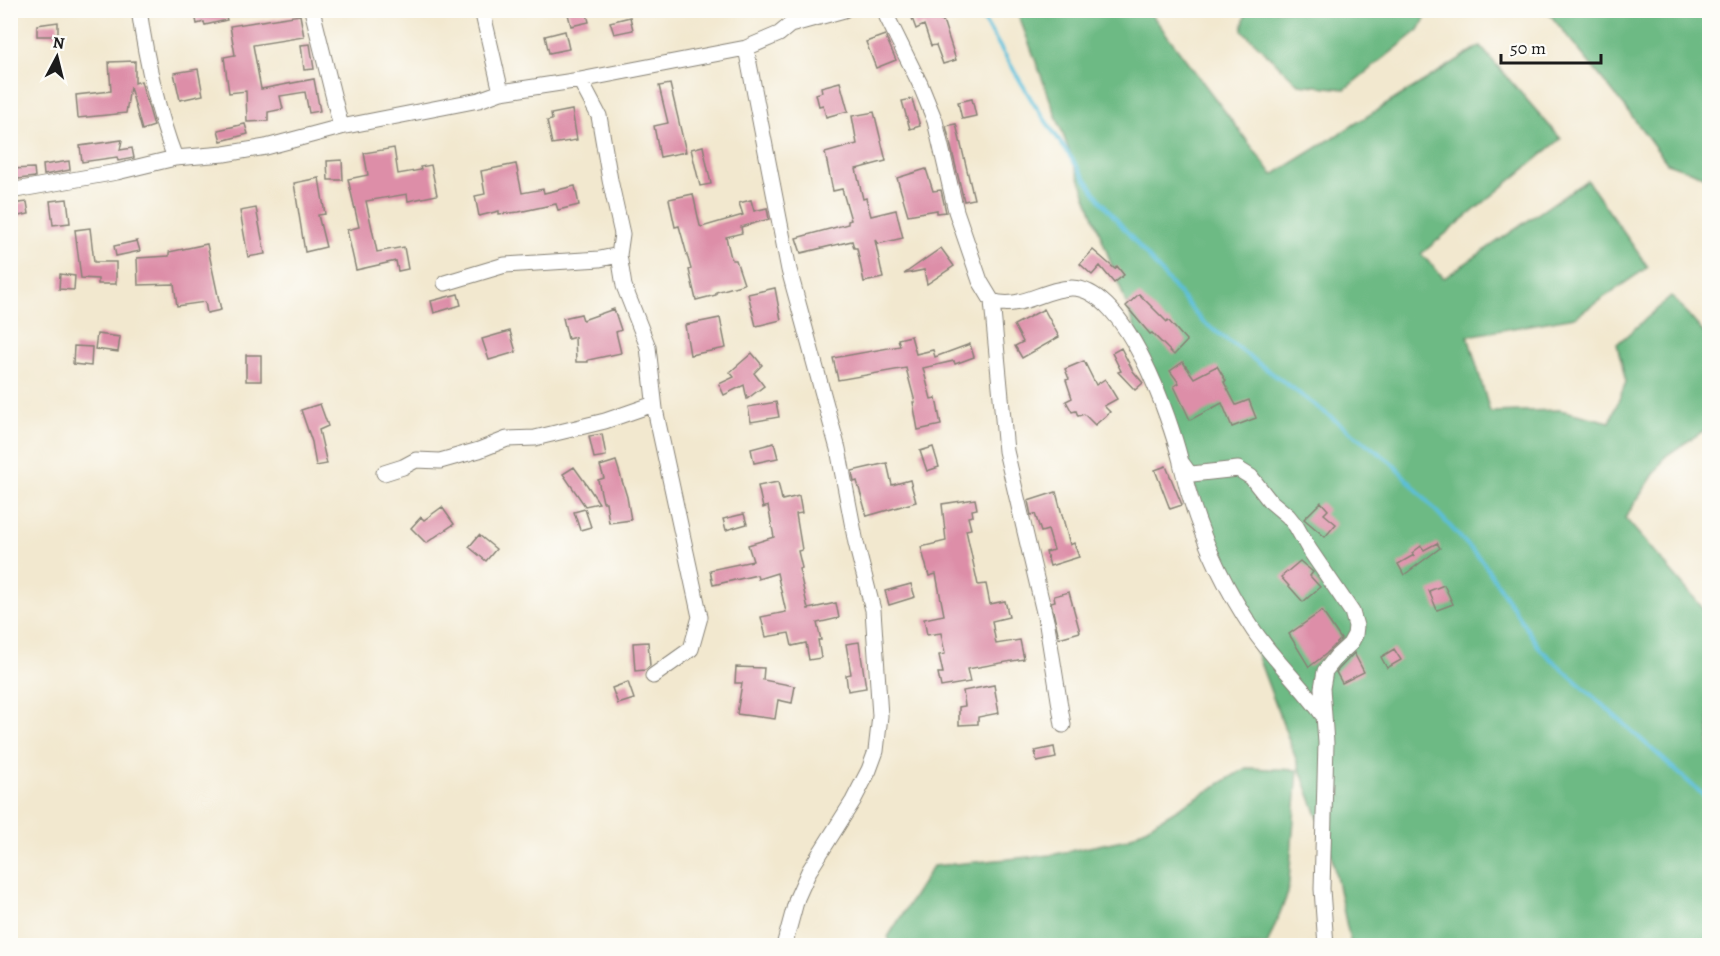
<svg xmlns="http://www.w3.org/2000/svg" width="1720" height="956" font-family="Alegreya,serif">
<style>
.forest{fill:#6dba84;stroke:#446b50;stroke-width:1.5}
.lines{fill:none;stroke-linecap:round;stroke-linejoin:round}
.stream{stroke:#5bbfda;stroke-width:4}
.building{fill:#dd8ea8}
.minor-casing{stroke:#878276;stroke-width:17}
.minor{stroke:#fff;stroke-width:15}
</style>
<rect width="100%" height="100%" fill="#fdfcf7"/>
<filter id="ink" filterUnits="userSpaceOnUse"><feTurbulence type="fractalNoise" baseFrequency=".0167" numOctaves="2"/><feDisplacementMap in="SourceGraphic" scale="12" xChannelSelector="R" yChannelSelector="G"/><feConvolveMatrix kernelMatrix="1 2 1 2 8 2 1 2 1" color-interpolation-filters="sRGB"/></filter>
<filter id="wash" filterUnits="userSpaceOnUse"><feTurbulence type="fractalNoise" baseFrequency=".008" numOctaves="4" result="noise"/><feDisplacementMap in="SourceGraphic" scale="24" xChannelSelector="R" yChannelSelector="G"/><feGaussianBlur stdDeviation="1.35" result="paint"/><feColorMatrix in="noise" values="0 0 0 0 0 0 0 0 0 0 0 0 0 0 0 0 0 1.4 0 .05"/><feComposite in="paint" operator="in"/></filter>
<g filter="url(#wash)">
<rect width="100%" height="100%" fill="#f2e8cf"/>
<path class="forest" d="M1017 11H1149L1273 175 1480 46 1561 139 1421 254 1444 278 1587 180 1648 267 1575 317 1468 336 1490 412 1560 410 1610 422 1626 382 1617 344 1672 296 1709 339V427L1666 456 1625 518 1701 606 1709 620V945H1351L1331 853Z
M1246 11V10L1429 11 1419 30 1345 89 1298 84 1242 30Z
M1547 11H1709V178L1667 163 1625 107Z
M1246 768 1298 770 1288 893 1267 945 893 946 888 937 933 866 1051 855 1127 839Z"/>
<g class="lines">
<path class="stream" d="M978 10 1034 104 1101 201 1202 321 1391 462 1483 562 1540 649 1710 801"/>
</g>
<g id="blocks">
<path class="building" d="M197 10H227L228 16 226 17 227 20 205 25 204 22 197 24 195 14 198 13Z
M567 10H586L589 22 571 26Z
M909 10H937L941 21 943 20 956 60 943 64 936 45 931 46 924 25 916 29Z
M300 15 304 37 253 45 261 89 314 79 320 111 309 113 305 92 280 96 283 109 268 112V121L247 122 246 91 229 93 224 57 235 55 230 26Z
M630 17 633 30 614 34 610 22Z
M58 22V36H37V25Z
M565 31 569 49 549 53 545 36Z
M885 35 896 60 876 68 866 42Z
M310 44 314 69 304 70 301 45Z
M135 61V83L141 81 154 126 142 130 130 87 126 113 78 118 76 95 111 91 109 62Z
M198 69 203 95 180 100 174 73Z
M840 82 848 111 826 117 823 105 819 106 816 94 822 92 821 87Z
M670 84 686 152 660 157 654 126 668 123 659 86Z
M912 99 920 126 910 129 902 101Z
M972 99 976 116 962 119 958 102Z
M572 110 577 140 552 144 547 121 552 120 551 114Z
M874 112 886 161 856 169 863 199 866 198 871 216 896 210 903 238 878 244 875 240 883 278 864 282 857 248H854L852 241 801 253 796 238 848 224V221L851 220 842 189 833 191 825 153 857 144 852 116Z
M245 124 248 134 221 141 218 130Z
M956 124 974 199 964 201 946 126Z
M122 140 120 150 132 148 134 158 118 161 117 157 82 162 80 146Z
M703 146 711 184 700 186 691 149Z
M394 148 398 174 421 170 420 167 431 165 437 195 408 201 407 194 366 201 377 252 404 247 408 269 398 271 396 261 356 270 347 230 359 227 348 179 368 175 364 153Z
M342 160 343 180H328L327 161Z
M69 161 70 170 44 175 43 165Z
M516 164 522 193 543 189 544 193 575 186 579 205 558 210 556 204 519 212 499 214V211L479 216 475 196 485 194 481 171Z
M34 168 35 177 10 180V169Z
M926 169 933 191 941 190 946 212 937 213V210L908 215 897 178Z
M319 178 325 214 318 215 326 247 305 252 294 183Z
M693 194 700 226 702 227 743 215 739 203 751 200 754 211 767 208 769 219 741 227 742 233 726 237 731 258 733 260H736L744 284 716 292V295L696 300 689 270 691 269 679 226 675 227 669 199Z
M67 199 70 223 53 225 50 201Z
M27 202 29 214 13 217 11 204Z
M256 208 265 254 248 257 240 211Z
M90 228 94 262H116V284H98V279L81 278 75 230Z
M137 241 140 251 116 256 114 246Z
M207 244 221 310 207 313 205 302 177 306 174 284 138 285 137 258 169 256V252Z
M941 248 954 266 927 284 924 270 904 274Z
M1093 250 1115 269 1117 266 1124 275 1114 283 1100 266 1092 275 1080 264Z
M60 274 75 276 74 290 59 289Z
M775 288 781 320 756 326 748 294Z
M458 294 461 305 434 313 431 301Z
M1139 294 1167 322 1168 320 1187 341 1174 355 1152 333 1150 334 1126 306Z
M614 309 621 330 616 332 621 353 588 360V362H576L575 337 568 339 563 318 581 314 583 320Z
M1044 309 1059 337 1022 358 1015 346 1023 342 1014 325Z
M720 318 726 348 690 355 685 325Z
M510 331 516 352 489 360 482 339Z
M97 334 120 337 118 352 95 349Z
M911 336 916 354 933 350 935 357 970 344 974 357 955 364 954 361 923 368 931 399 936 398 941 425 918 430 913 402H915L906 368 838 380 833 358 900 346 898 339Z
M74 346 92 347 91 366 73 364Z
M1121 348 1133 371 1143 383 1135 390 1118 372 1121 371 1112 353Z
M752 353 762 365 754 373 764 386 747 399 744 385 724 395 719 384 734 377 730 372Z
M246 355H261V381H246Z
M1084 361 1096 385 1105 379 1117 399 1104 406 1110 412 1095 425 1084 414 1078 416 1076 411 1072 412 1066 401 1072 398 1066 380 1069 379 1065 369Z
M1183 362 1194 378 1217 366 1226 381 1224 382 1236 405 1249 400 1256 418 1232 427 1222 403 1190 420 1174 386 1179 383 1170 371Z
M776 402 779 417 751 422 748 407Z
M320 404 328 426 319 430 327 464 316 466 312 442 301 410Z
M602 434 606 456 594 458 589 436Z
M774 443 778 458 754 463 751 449Z
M933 447 939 467 927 471 920 451Z
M616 461 627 497 631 520 609 523 606 502H603L598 480 604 478 600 466Z
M887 463 892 485 910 480 916 502 867 516 857 481 854 482 852 471Z
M1166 466 1182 505 1170 509 1155 470Z
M574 467 587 485 599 503 585 506 563 474Z
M778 482 782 500 799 496 802 513 796 514 802 550 798 551 802 568 799 569 808 609 836 603 839 618 817 623 821 640H818L821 658 809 660 806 643 792 646 789 633 766 637 761 617 786 612 777 573 758 579 757 575 713 585 710 570 753 561 748 545 774 537 768 506 763 508 758 486Z
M1056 492 1070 545 1074 543 1079 557 1050 566 1046 552 1054 550 1048 530 1041 532 1035 514 1031 515 1028 501Z
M975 499 977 509 972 510 973 516 968 517 971 529 966 530 978 585 986 584 990 604 1005 601 1009 617 992 621 996 644 1020 640 1024 659 967 669 970 682 941 687 938 673H943L939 655 945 654 941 633 927 635 924 619 944 615 936 574 929 576 921 547 946 541 942 504Z
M1321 502 1328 510 1324 514 1336 524 1325 537 1304 519Z
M442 507 454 524 426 543 411 528 421 517 424 520Z
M585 509 591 527 580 530 574 512Z
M744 514 747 524 726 530 723 519Z
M479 535 496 549 486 561 469 547Z
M1437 543 1440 548 1404 575 1398 564 1414 555 1412 553 1421 546 1424 550Z
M1300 561 1313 572 1310 576 1320 587 1303 602 1281 577Z
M911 584 915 597 889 605 885 591Z
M1444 585 1453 604 1437 610 1429 591Z
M1069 592 1080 632 1059 638 1051 602 1055 601 1054 596Z
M1322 611 1341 639 1326 654 1309 667 1289 634Z
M648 642 650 666 645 670 635 671 633 643Z
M859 642 866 688 848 691 846 675 851 674 846 644Z
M1394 649 1401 660 1387 668 1381 657Z
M1354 653 1364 672 1342 683 1336 672Z
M736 667 764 668 763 680 795 686 792 703 778 700 775 719 737 714 742 683H735Z
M628 682 634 699 618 704 612 688Z
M994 685 999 713 978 717V724L959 725V707L965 706 963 691Z
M1054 747 1056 758 1037 762 1035 751Z"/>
</g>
</g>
<g filter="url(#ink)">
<use href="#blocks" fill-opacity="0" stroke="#878276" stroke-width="1.5"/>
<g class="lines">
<g class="minor-casing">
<path id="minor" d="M139 10C146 58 158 113 175 158L224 154 266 147 341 127 479 100 501 92 580 80 746 48 779 34 790 25 844 10
M312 10 341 127
M482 10 501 92
M886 10 887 17 920 84 935 121 956 211 980 281 992 301C1020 311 1044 288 1072 288 1127 289 1170 419 1181 462L1189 473 1192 474 1238 469 1251 477 1269 500 1288 516 1296 526 1309 549 1352 612 1356 626 1355 635 1350 644 1337 656 1325 671 1322 688 1326 743 1322 889 1326 946
M746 48 789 270 838 449 856 543 873 610 880 716 876 751 869 770 853 801 809 871 797 898 784 946
M580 80 599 116 610 180 622 234 619 255 624 286 648 347 655 409 700 617 691 649 653 676
M10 191 117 172 175 158
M445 283 505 265 600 259 619 255
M992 301 1006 451 1047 625 1063 725
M1181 463C1195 525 1219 579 1254 631 1275 661 1301 685 1322 714
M384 473 403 467 416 460 440 461 479 450 507 439 535 438 605 421 654 404"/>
</g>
<use href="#minor" class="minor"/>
</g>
</g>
<rect width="1720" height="956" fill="none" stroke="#fdfcf7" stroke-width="36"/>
<g transform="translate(57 57) rotate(7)" stroke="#fdfcf7" stroke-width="4.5" paint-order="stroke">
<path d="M0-4.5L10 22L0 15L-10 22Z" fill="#1c1c1c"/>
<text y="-9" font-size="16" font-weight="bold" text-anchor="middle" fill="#1c1c1c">N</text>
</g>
<path d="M1501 54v9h100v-9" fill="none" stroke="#1c1c1c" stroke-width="3"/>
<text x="1510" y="54" font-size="18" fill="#1c1c1c" stroke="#fdfcf7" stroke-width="4.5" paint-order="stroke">50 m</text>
</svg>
